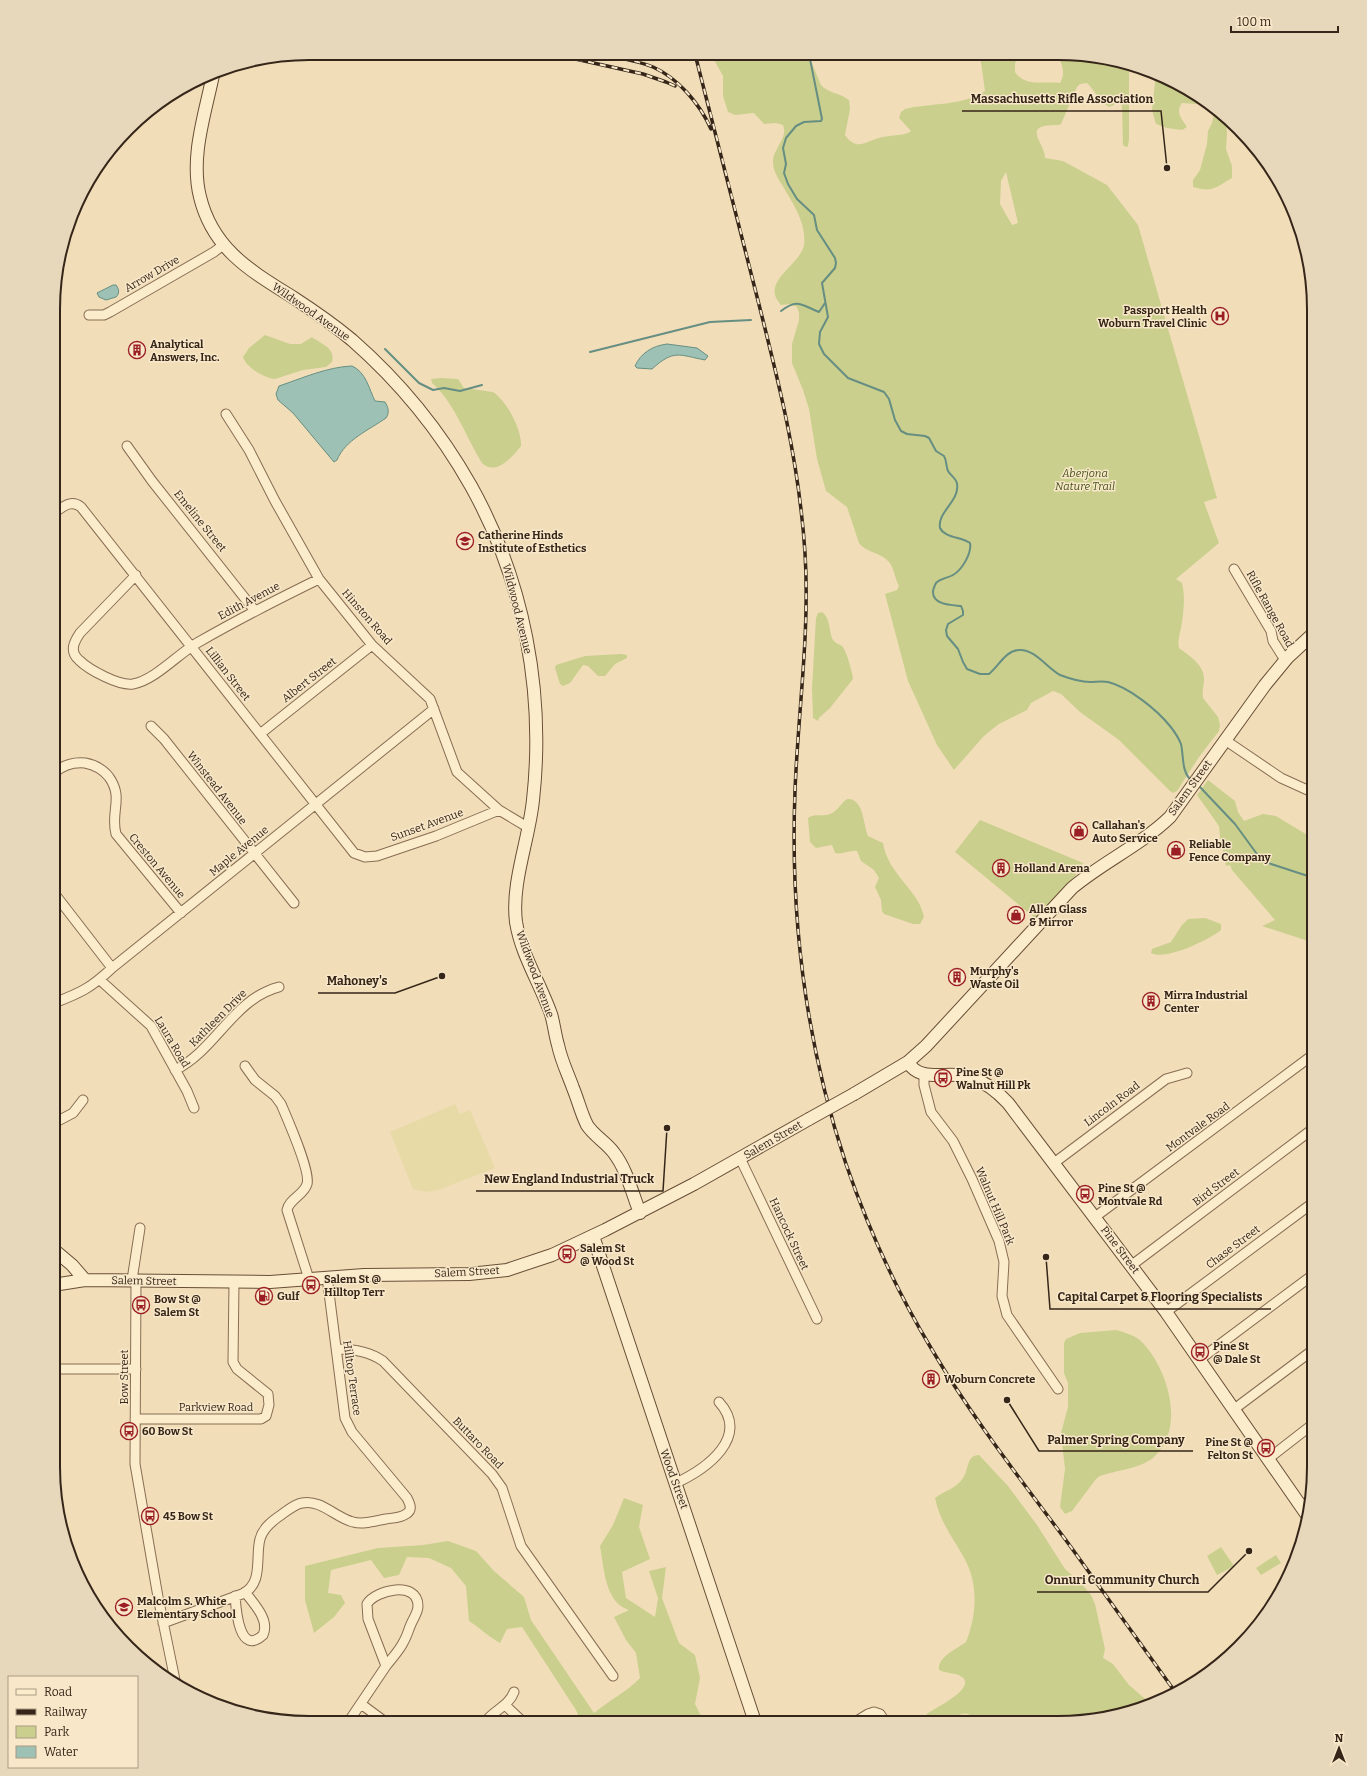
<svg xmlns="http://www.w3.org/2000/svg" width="1367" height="1776" font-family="Bitter,serif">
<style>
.farmland{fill:#e7daa6}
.green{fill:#cacf8d;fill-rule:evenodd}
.water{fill:#9ec1b5;stroke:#668e82}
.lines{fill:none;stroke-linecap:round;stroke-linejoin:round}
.stream{stroke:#668e82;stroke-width:2}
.street-casing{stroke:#886d53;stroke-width:11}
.secondary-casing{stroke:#694e36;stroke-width:14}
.street{stroke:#fbeccc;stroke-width:9}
.secondary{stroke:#fbeccc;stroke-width:12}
.rail-casing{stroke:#362619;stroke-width:3.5}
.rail{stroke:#f8e8c9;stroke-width:2;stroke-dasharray:6;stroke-linecap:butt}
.secondary-bridge-casing{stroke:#694e36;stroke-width:14;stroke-linecap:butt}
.secondary-bridge{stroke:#fbeccc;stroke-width:12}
.labels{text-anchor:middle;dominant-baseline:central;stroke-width:3;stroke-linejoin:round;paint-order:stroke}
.street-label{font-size:11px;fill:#362619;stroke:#f8e8c9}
.poi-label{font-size:11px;font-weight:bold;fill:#362619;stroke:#f8e8c9;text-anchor:start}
.park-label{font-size:11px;font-style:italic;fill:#48541e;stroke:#f8e8c9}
.rim{fill:none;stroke:#362619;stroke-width:2}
.leader{fill:none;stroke:#362619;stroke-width:1.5}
.callout-dot{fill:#362619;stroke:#f8e8c9;stroke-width:1.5}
.callout-label{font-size:12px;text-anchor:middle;font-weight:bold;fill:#362619;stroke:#f8e8c9;stroke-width:3;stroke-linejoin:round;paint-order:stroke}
</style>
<rect width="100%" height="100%" fill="#f1deb9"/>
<path class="farmland" d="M455 1104 460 1114 470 1110 495 1168 438 1190 426 1192 413 1189 390 1132Z"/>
<path class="green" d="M711 54H808L821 85C828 93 840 93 849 100L850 109 845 135C857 152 866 141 879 138 889 135 899 136 908 133L911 131 899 118 901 112 905 109C928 103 965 106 985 91L980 55H1020L1015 63V72C1025 87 1044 81 1060 83 1065 74 1063 69 1060 59L1058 60 1051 55H1091L1129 65V139L1128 146 1126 147 1123 145 1122 107 1119 96 1114 105 1109 107C1100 102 1095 91 1087 83L1080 84 1077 87 1061 124 1059 125C1019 124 1045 142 1045 158L1063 161 1107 185 1138 225 1217 498 1204 502 1219 543 1176 579 1182 583C1185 595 1184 610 1182 622 1181 631 1177 639 1179 648 1189 656 1204 664 1204 679 1204 685 1202 691 1203 698L1218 717 1220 725 1219 731 1199 757 1177 791 1173 793 1170 791 1119 740 1080 712 1061 694 1053 691 1031 703 1027 710 999 724 990 731 983 737 954 770 937 745 908 681 885 594 897 590 899 586C895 579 894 568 889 562 881 552 866 553 859 543L847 507 826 491 817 459 809 409 803 390 792 363V344L799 320V313L797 307 791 304 781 305C759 282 800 266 804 245 807 222 791 201 781 183 777 177 773 169 773 163 772 149 789 138 783 125L776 123 764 124 754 113 735 115 728 112 723 96V76ZM1006 172 1018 223 1012 225 1000 204 1001 181Z
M1156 73 1200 96 1211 105 1182 103C1175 112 1182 119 1187 127L1182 130 1167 128 1156 124 1152 110Z
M1212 107 1226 119 1227 134 1226 149 1232 166V178C1216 187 1213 193 1193 187V180L1200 170 1207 144 1208 131 1212 123 1214 113Z
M265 335 290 344H301L312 337C321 344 336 348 332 362L326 367 303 370 275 379C265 378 246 368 243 357L249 348Z
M441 378 458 379 464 388 493 392C507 401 522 430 521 446 512 458 495 476 482 463 466 437 454 402 432 383L431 379Z
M822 612C830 617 829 630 832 638 834 643 839 644 842 646 846 649 853 674 853 679L830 708 819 718 818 721 813 718 812 688 816 618 818 613Z
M621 654 627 655V658L615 664 605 676H598L588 666 583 665 570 683 563 686 560 684 555 668 556 665 585 656Z
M1208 780 1235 801 1238 812 1244 821 1263 814 1276 816 1314 839V943L1262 926 1275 920 1232 870 1230 865 1226 866 1225 861 1226 858 1221 846 1219 826 1197 795Z
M847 799C864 798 863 824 868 836L883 843C888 875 920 891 924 917L920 924H913L884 914 882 911 881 900 875 887 879 878 874 870 861 861 857 851C849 850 843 855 835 853L832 845 816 848 810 842 808 818C814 813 822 817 830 814 838 811 840 804 847 799Z
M980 820 1083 863 1072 881 1036 919 955 852Z
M1205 918 1221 924V930C1209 940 1165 961 1151 953L1152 949 1171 942 1182 925 1188 919Z
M53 1257C60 1262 62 1264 61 1272L53 1275Z
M1116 1330C1124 1332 1137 1336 1143 1343 1168 1370 1186 1428 1154 1457 1140 1469 1117 1470 1100 1476L1096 1479 1072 1511 1065 1514 1060 1507 1065 1469 1061 1433 1068 1407V1383L1064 1373V1343L1066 1339 1080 1333Z
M979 1455 1008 1486 1037 1525 1065 1569 1080 1582 1091 1595 1095 1604 1105 1649 1103 1658 1113 1664 1129 1685 1151 1704 1124 1714 1058 1723H978C963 1704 959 1719 945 1723 939 1724 930 1723 923 1723 924 1720 925 1716 927 1714 933 1709 977 1689 962 1677 956 1672 946 1674 939 1670 937 1657 957 1649 966 1642 977 1614 979 1583 963 1556 952 1536 940 1522 935 1498 944 1491 957 1488 963 1478 969 1470 966 1455 979 1455Z
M624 1498 643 1505 639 1527 650 1559 622 1572 626 1598 655 1617 658 1598 649 1571 666 1567 662 1598 679 1643 695 1655 700 1678 695 1704 704 1722H581L576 1710 522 1627 507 1629 500 1643C489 1637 480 1628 469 1621L466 1586 451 1568 429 1558 407 1557 399 1575 384 1578 371 1560 331 1570 328 1593 341 1595 345 1603 334 1617 314 1633 305 1600V1566L378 1548 423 1545 448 1541 476 1551 494 1571 524 1597 531 1620 594 1713C608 1701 627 1692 640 1678L636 1653 626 1640 614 1617 629 1610C605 1603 604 1568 600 1546L613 1525Z
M1221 1547 1234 1566 1217 1575 1207 1556Z
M1276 1555 1281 1563 1261 1575 1256 1568Z"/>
<path class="water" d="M113 285H116C119 289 120 293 116 297L106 300 99 297 97 293Z
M667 344 697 348 708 356 705 360C679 355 674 349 652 369L637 368 635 366C641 353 652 346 667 344Z
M352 366C366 372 369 389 375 401L385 402C388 407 390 412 386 418 369 430 345 440 337 460L334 462 293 413 278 400 276 394 279 386C303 378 327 367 352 366Z"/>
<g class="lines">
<path class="stream" d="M809 54 822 119 821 121 804 122 796 126 786 138 783 148 786 164 784 173 788 184 797 199 814 215 817 230 835 258 836 263 835 268 822 283 828 317 820 332 819 344 824 354 848 378 884 392 889 399 895 420 901 431 907 434 925 436 929 438 936 451 944 456C947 461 946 467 948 471 951 476 957 479 957 484 960 501 937 512 940 528 945 538 962 537 970 543 972 553 962 570 953 575 948 578 941 578 936 583 935 585 933 589 933 592 933 605 951 605 961 606L963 611V615L948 624 946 630 947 636 958 649 963 662 967 669 980 674H989C999 666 1005 651 1019 650 1035 649 1047 668 1060 675 1068 678 1081 682 1090 682 1096 682 1102 681 1108 682 1129 687 1157 710 1170 726 1174 731 1179 739 1181 744 1184 757 1181 772 1192 781
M781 311C798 298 801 305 819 312L825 303
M385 349 419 383 433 390 444 388 460 391 482 385
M590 352 710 322 751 320
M1199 786 1235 824 1262 861 1314 878"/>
<g class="street-casing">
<path id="street" d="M89 315H104L110 312 214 252 223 245
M226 414 249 450 275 501 319 579 372 645 430 699 457 772 499 810 529 828
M127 446 152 481 255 611
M55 512C63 507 71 499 81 507L354 853 365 857 377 856 436 836 499 810
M1234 569 1271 631 1273 641 1285 660
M136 575 80 633C74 642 69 651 79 660 89 670 119 686 133 684 155 680 178 654 197 643 237 620 278 599 319 579
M151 726 164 739 294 903
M260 734 372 645
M1225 740 1281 778 1314 793
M54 773C63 765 74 762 85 763 95 765 103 769 109 777 124 798 110 812 116 834L181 913
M54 893 112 968
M100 980 151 1026 187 1091 194 1108
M54 1003C80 993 91 988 112 968L434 709
M245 1066 255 1080 275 1096 281 1104C287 1118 311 1172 307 1184 304 1195 289 1199 287 1210L309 1279
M175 1070C216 1050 233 999 279 987
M924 1075V1085L931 1112 953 1141 972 1179 999 1241 1004 1262 1002 1296 1007 1315 1058 1389
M54 1123 73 1113 83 1100
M740 1158 817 1319
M1054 1163 1166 1079 1187 1073
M1095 1217 1314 1054
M1132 1265 1314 1128
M132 1280 140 1228
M136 1281 135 1464 158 1597 176 1685
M1166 1312 1314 1202
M337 1349C353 1349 370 1352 383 1361L492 1474 502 1488 521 1546 613 1676
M1199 1360 1314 1274
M59 1369H136
M1233 1410 1313 1350
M135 1419H261L266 1416 269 1405 268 1394 237 1369 233 1362 234 1282
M1268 1459 1313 1424
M676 1483C706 1469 751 1437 719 1402
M1301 1507 1310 1500
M235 1596C236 1609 239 1657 263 1635 270 1620 254 1604 245 1592
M163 1623 242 1594C264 1584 255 1557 260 1539 263 1528 272 1521 281 1515 288 1510 295 1504 302 1503 321 1499 336 1518 353 1522 363 1525 375 1521 386 1519 392 1518 401 1518 406 1514 413 1510 410 1504 407 1498L352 1432 345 1418 327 1277
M361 1704 384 1721
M505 1705 523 1722
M349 1721 386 1666 368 1619 367 1604C375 1590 418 1580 418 1606 418 1611 415 1616 413 1620 409 1627 408 1634 404 1641 400 1650 392 1658 386 1666
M486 1721C494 1710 509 1706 514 1692
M855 1722 868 1714 874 1712 880 1714 886 1723"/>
</g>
<g class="secondary-casing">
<path id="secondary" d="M213 75C205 114 190 157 200 197 213 250 251 271 294 298 314 311 334 325 352 340 400 382 440 431 471 486 524 581 545 692 533 800 529 840 511 883 516 922 521 954 540 983 551 1014 554 1024 555 1035 558 1045 561 1060 568 1074 573 1088 578 1100 581 1113 587 1125 594 1136 606 1142 614 1153 627 1170 632 1193 640 1213
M908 1062C920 1084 949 1070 970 1077 986 1082 997 1091 1008 1103L1166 1312 1307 1515
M854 1094 908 1062 926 1046 1072 888C1103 862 1141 845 1170 817L1265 685 1288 657 1314 633
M593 1236C647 1398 701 1560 755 1722
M53 1249 72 1265 85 1280
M53 1285 85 1280 270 1282 364 1275 469 1274 507 1270 552 1255 605 1230 694 1184 809 1119"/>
</g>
<use href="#street" class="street"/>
<use href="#secondary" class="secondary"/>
<g class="rail-casing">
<path id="rail" d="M553 54 643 74 666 82 675 86
M599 54C617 58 636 60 653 67 678 78 700 104 711 129
M695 54C715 131 735 208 754 285 777 375 799 459 805 553 810 633 798 711 795 791 790 917 806 1044 846 1164 868 1228 896 1290 931 1348 971 1416 1021 1480 1068 1543 1104 1593 1140 1643 1176 1693"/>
</g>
<use href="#rail" class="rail"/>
<g class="secondary-bridge-casing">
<path id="secondary-bridge" d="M809 1119 854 1094"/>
</g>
<use href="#secondary-bridge" class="secondary-bridge"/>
</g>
<defs>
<g id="hospital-ring" transform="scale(0.9)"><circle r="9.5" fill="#f8e8c9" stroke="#9b1e24" stroke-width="1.5"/><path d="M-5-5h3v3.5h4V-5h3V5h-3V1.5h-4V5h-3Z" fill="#9b1e24"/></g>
<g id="building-ring" transform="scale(0.9)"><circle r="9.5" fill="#f8e8c9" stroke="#9b1e24" stroke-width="1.5"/><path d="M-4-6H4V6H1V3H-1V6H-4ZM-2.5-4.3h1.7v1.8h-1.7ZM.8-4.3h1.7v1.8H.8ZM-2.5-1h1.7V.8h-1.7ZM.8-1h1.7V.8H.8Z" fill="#9b1e24"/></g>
<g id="school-ring" transform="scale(0.9)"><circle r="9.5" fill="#f8e8c9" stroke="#9b1e24" stroke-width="1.5"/><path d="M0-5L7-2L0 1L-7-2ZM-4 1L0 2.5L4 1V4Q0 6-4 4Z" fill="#9b1e24"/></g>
<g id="shop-ring" transform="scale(0.9)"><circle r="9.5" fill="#f8e8c9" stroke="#9b1e24" stroke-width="1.5"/><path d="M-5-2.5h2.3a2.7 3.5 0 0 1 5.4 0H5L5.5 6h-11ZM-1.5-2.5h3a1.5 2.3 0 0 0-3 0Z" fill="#9b1e24"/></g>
<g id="bus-ring" transform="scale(0.9)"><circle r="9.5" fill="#f8e8c9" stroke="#9b1e24" stroke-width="1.5"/><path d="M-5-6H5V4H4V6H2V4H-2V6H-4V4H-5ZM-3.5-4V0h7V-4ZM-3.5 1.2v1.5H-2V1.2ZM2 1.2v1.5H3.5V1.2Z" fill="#9b1e24"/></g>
<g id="fuel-ring" transform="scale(0.9)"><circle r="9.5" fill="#f8e8c9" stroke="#9b1e24" stroke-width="1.5"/><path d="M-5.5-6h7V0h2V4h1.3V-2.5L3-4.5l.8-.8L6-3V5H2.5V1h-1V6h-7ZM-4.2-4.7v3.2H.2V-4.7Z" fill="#9b1e24"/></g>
</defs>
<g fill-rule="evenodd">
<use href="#hospital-ring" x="1220" y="316"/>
<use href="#building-ring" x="137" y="350"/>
<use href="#school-ring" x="465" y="541"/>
<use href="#shop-ring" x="1079" y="831"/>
<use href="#shop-ring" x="1176" y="850"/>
<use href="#building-ring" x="1001" y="868"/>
<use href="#shop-ring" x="1016" y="915"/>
<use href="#building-ring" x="957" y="977"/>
<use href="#building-ring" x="1151" y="1001"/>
<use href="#bus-ring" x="943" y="1078"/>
<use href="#bus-ring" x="1085" y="1194"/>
<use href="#bus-ring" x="567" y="1254"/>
<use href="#bus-ring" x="311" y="1285"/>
<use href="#fuel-ring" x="264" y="1296"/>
<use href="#bus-ring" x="141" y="1305"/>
<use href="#bus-ring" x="1200" y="1352"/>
<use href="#building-ring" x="931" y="1379"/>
<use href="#bus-ring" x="129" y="1431"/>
<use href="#bus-ring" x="1266" y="1448"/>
<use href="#bus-ring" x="150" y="1516"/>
<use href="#school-ring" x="124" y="1607"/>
</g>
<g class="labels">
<g class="street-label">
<text transform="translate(152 274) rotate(-30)">Arrow Drive</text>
<text transform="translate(311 312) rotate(35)">Wildwood Avenue</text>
<text transform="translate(200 521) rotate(51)">Emeline Street</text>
<text transform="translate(249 601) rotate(-28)">Edith Avenue</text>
<text transform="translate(517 609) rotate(76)">Wildwood Avenue</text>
<text transform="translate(1270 609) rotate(61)">Rifle Range Road</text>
<text transform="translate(367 617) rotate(49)">Hinston Road</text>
<text transform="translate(228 674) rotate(52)">Lillian Street</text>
<text transform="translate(309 680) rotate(-38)">Albert Street</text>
<text transform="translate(217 788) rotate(52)">Winstead Avenue</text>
<text transform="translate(1190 788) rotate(-54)">Salem Street</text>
<text transform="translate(427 825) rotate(-20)">Sunset Avenue</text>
<text transform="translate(239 851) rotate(-39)">Maple Avenue</text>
<text transform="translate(157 866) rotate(50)">Creston Avenue</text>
<text transform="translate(535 974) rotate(70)">Wildwood Avenue</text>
<text transform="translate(218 1018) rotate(-45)">Kathleen Drive</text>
<text transform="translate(172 1042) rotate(59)">Laura Road</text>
<text transform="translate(1112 1104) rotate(-37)">Lincoln Road</text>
<text transform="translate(1198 1127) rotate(-36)">Montvale Road</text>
<text transform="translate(773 1140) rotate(-30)">Salem Street</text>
<text transform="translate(1216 1187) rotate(-37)">Bird Street</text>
<text transform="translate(995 1206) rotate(67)">Walnut Hill Park</text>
<text transform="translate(789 1234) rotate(65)">Hancock Street</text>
<text transform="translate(1233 1247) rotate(-37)">Chase Street</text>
<text transform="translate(1120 1250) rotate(53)">Pine Street</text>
<text transform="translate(467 1272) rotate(-3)">Salem Street</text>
<text transform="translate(144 1281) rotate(1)">Salem Street</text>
<text transform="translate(124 1377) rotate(-90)">Bow Street</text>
<text transform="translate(352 1378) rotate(82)">Hilltop Terrace</text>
<text x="216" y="1407">Parkview Road</text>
<text transform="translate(478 1443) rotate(46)">Buttaro Road</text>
<text transform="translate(674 1479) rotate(70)">Wood Street</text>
</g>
<g class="poi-label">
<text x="1207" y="310" text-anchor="end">Passport Health<tspan x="1207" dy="13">Woburn Travel Clinic</tspan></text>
<text x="150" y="344">Analytical<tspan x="150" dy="13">Answers, Inc.</tspan></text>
<text x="478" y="535">Catherine Hinds<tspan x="478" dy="13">Institute of Esthetics</tspan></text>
<text x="1092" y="825">Callahan's<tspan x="1092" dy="13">Auto Service</tspan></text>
<text x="1189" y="844">Reliable<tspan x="1189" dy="13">Fence Company</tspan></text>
<text x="1014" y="868">Holland Arena</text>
<text x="1029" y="909">Allen Glass<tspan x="1029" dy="13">&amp; Mirror</tspan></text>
<text x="970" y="971">Murphy's<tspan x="970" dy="13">Waste Oil</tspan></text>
<text x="1164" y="995">Mirra Industrial<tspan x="1164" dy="13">Center</tspan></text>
<text x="956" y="1072">Pine St @<tspan x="956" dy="13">Walnut Hill Pk</tspan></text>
<text x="1098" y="1188">Pine St @<tspan x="1098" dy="13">Montvale Rd</tspan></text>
<text x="580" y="1248">Salem St<tspan x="580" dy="13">@ Wood St</tspan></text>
<text x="324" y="1279">Salem St @<tspan x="324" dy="13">Hilltop Terr</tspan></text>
<text x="277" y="1296">Gulf</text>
<text x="154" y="1299">Bow St @<tspan x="154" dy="13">Salem St</tspan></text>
<text x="1213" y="1346">Pine St<tspan x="1213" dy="13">@ Dale St</tspan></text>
<text x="944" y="1379">Woburn Concrete</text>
<text x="142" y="1431">60 Bow St</text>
<text x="1253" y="1442" text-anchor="end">Pine St @<tspan x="1253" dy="13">Felton St</tspan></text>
<text x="163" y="1516">45 Bow St</text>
<text x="137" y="1601">Malcolm S. White<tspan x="137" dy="13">Elementary School</tspan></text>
</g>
<g class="park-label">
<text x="1085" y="473">Aberjona<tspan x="1085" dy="13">Nature Trail</tspan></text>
</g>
</g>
<path d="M0 0H1367V1776H0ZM309 60H1058A249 249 0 0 1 1307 309V1467A249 249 0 0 1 1058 1716H309A249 249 0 0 1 60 1467V309A249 249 0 0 1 309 60Z" fill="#e8d8bb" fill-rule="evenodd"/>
<path class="rim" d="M309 60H1058A249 249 0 0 1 1307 309V1467A249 249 0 0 1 1058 1716H309A249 249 0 0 1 60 1467V309A249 249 0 0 1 309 60Z"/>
<path class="leader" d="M1167 168L1161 111H962M442 976L395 993H318M667 1128L663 1191H476M1046 1257L1050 1309H1271M1007 1400L1039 1451H1193M1249 1551L1208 1592H1037"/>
<g class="callout-dot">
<circle cx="1167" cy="168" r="4"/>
<circle cx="442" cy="976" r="4"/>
<circle cx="667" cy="1128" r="4"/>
<circle cx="1046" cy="1257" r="4"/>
<circle cx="1007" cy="1400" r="4"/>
<circle cx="1249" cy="1551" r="4"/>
</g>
<g class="callout-label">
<text x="1062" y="103">Massachusetts Rifle Association</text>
<text x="357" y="985">Mahoney's</text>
<text x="569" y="1183">New England Industrial Truck</text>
<text x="1160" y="1301">Capital Carpet &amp; Flooring Specialists</text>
<text x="1116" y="1444">Palmer Spring Company</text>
<text x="1122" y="1584">Onnuri Community Church</text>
</g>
<rect x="8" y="1676" width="130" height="92" fill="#f8e8c9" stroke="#aa9a83"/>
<rect x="16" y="1689" width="20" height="6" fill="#fbeccc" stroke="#aa9a83"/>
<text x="44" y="1696" font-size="12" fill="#362619">Road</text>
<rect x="16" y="1709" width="20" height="6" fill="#362619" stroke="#aa9a83"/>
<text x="44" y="1716" font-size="12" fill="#362619">Railway</text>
<rect x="16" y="1726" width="20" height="12" fill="#cacf8d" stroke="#aa9a83"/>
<text x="44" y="1736" font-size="12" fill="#362619">Park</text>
<rect x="16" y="1746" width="20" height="12" fill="#9ec1b5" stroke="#aa9a83"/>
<text x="44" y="1756" font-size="12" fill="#362619">Water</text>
<g transform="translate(1339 1748)" stroke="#f8e8c9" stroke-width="3" paint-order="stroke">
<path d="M0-3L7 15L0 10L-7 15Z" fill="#362619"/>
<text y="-6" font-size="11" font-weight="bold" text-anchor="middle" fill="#362619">N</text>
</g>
<path d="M1231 26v6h107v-6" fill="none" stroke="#362619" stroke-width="2"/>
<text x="1237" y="26" font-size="12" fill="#362619" stroke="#f8e8c9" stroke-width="3" paint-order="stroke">100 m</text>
</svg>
